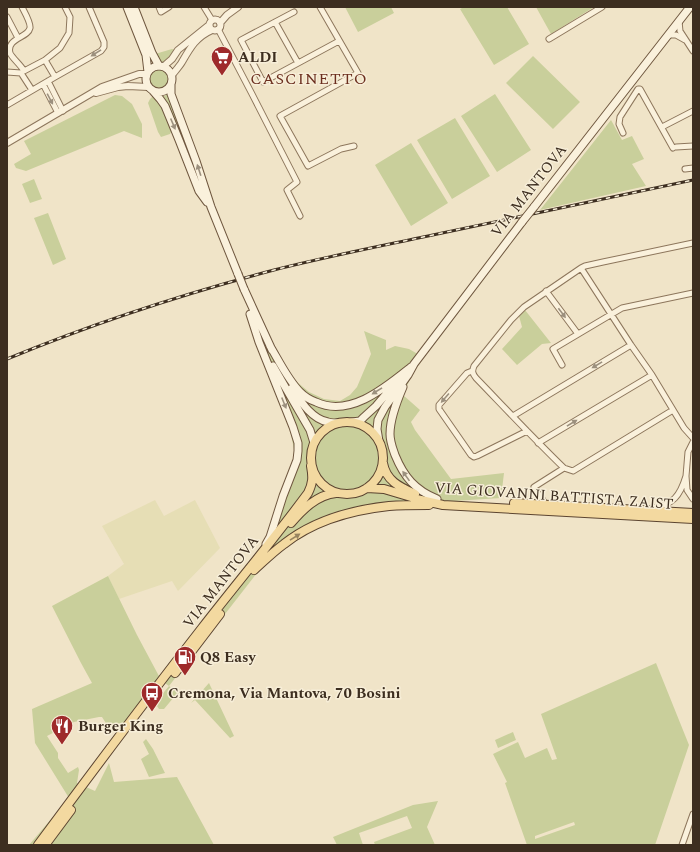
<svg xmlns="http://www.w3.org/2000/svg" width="700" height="852" font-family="Spectral,serif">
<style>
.farmland{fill:#e6deb5}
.green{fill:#c9cf9b;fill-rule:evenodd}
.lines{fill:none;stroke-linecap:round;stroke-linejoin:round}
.minor-casing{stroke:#8d765c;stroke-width:7}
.tertiary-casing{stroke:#8d765c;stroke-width:8}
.secondary-casing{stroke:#6f573f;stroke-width:9}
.primary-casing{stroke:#5b4430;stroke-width:10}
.minor{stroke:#faf1dc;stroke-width:5}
.tertiary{stroke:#faf1dc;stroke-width:6}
.secondary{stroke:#faf1dc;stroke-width:7}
.primary{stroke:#f3d9a0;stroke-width:8}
.rail-casing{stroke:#3d2e20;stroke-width:3}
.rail{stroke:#f7eed8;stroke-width:1.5;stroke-dasharray:4.5;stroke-linecap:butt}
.secondary-bridge-casing{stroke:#6f573f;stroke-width:9;stroke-linecap:butt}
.secondary-bridge{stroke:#faf1dc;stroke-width:7}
.oneway{fill:#9c907e}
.oneway2{fill:#988460}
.labels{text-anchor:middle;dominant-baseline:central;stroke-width:3;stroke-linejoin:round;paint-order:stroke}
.poi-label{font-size:15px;font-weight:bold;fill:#3d2e20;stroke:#f7eed8;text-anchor:start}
.street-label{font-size:15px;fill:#3d2e20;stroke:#f7eed8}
.neighbourhood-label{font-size:16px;letter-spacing:1px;fill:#6b2e1e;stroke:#f7eed8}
</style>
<rect width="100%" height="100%" fill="#f0e4c8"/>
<path class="farmland" d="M155 500 164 516 195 500 220 548 178 591 172 581 119 599 108 576 124 564 102 526Z"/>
<path class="green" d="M345 7H391L394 13 358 32Z
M464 7H507L529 44 494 65 460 9Z
M536 7H594L551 34Z
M172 49 175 50C172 56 168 62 161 63L155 54Z
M533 56 580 102 553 129 506 83Z
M149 79a10 10 0 1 1 20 0a10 10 0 1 1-20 0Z
M168 94 194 162 201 188 162 97Z
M495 94 531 150 497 172 461 116Z
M115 95 122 96 132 104 142 124V138L124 131 26 171 16 168 14 164 31 154 24 141Z
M152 97H154L163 107 172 130 170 134 161 137 158 132 148 103 150 99Z
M455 118 490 176 452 199 417 140Z
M611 120 622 140 632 136 644 159 632 164 646 186 540 210Z
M411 143 448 203 411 226 375 165Z
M34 179 42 199 30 203 22 184Z
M48 213 66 259 53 265 34 218Z
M525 310 551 343 542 344 517 365 502 349 522 327 519 316Z
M364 331 386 340V350L395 346 409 349 423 357 411 377 403 395 420 410 411 422 415 430 451 479 504 473 501 498 376 506 303 530 277 552 257 573 169 686 181 695 174 697 164 709H159L155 703 169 686 159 679C150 691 129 724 115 728 113 728 110 728 109 728L102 717H99L74 722 47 736 58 753V758L68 773 78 767 79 770 77 783 95 791 109 763 114 782 177 777 214 845H29L69 798 35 743 32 709 92 683 81 663 52 606 108 576 137 635 160 678 230 585 262 546 268 534 290 469 295 454 289 425 263 347 267 346 286 367 297 382 309 392 324 399 340 401 350 395 357 387 371 354Z
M656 663 689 745 655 845H527L505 783 507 782 493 754 518 742 525 758 547 748 552 760 557 759 541 714ZM574 822 575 825 535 839V836Z
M209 683 234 736 230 738 195 700 191 703Z
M513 732 516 740 498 748 495 740Z
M146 739 153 749 165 773 149 777 141 759 149 754 143 742Z
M438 801 427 827 435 845H375L374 842 412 828 407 816 359 833 363 845H337L333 837 413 805Z"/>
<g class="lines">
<g class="minor-casing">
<path id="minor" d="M22 7C24 11 31 23 30 28 28 38 6 38 10 53 12 58 21 65 24 71
M159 7 161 12 169 7
M204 7 212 20
M320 7 358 73 280 116 308 166 341 149 354 146
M294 12 241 40 263 82 339 41
M7 17 18 38
M679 21 680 31 693 51
M275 22 298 63
M218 29 252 94 297 182 287 190 300 216
M668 35H676L685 40
M549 39 602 7
M45 60 60 48 69 33 70 17 65 7
M7 72 21 73
M55 77 101 51 104 47V42L89 7
M48 81 63 111
M43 84 58 113
M7 105 55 77 45 60 24 71 21 73 32 90
M662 127 693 111
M623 133 619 124 620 117 638 89H640L673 148
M676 147 693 146
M685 169 693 168
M581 268 631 345 652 375 684 428 693 438
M546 291 578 334
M562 365 553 349 622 308 693 293
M472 371 467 373 439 405V409L471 455 474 457 477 456 527 431
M513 416 631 345
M693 442 688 452 686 476 687 490 693 499
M538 443 652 375
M564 468C534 439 505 408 476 378 472 373 472 371 474 366L511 320 524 307 581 268 585 266 603 262 693 243
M546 505 534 487 564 468 573 471 673 410
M652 508C673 505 680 496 686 476
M682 845 693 814"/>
</g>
<g class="tertiary-casing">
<path id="tertiary" d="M209.5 25a5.5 5.5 0 1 1 11 0a5.5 5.5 0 1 1-11 0Z
M220 23 227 15 238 7
M164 66 172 59 178 50 209 25
M172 75C175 71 179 67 182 62 190 48 196 37 212 30
M96 93 118 87 128 86 148 87
M7 143 102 87 139 74H147"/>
</g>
<g class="secondary-casing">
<path id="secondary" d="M127 7 146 55 148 72
M134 7 152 53 159 66
M146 79a13 13 0 1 1 26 0a13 13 0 1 1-26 0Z
M171 85V94L196 161 211 207 238 274
M153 91 160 99 165 106 179 140 199 191 207 202
M534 207 690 7
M244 289 272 350
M250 314 259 342 293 427 298 443V451L297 460 283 496 270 537 266 544
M270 346C279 361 288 380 300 392 304 396 310 400 316 402 350 418 386 387 411 367
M273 366 310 430 314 443
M403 387C397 401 390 418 390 434 390 442 393 449 395 455 404 477 415 490 437 499
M292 388C300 400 311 419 328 422 332 423 336 423 340 423
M352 422 360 421 364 417 376 406 399 379
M379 441 377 429 378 420 385 407 408 375 414 364 522 222"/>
</g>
<g class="primary-casing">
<path id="primary" d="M311 458a36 36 0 1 1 72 0a36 36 0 1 1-72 0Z
M383 463C386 481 400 487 415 494
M367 488 384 489 421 500 443 505 693 519
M514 503 693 513
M291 523C303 509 317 495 336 493
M254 570C264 561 273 552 284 544 313 521 352 510 389 506 402 505 416 505 429 505
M175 673 220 614
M38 845C92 772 146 700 202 628 237 583 274 539 308 493 313 483 313 477 311 466
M45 845 71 810"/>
</g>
<use href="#minor" class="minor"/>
<use href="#tertiary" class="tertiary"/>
<use href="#secondary" class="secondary"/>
<use href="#primary" class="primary"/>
<g class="rail-casing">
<path id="rail" d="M7 359C94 323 183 294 274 270 325 257 376 247 428 236 516 217 605 199 693 180"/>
</g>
<use href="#rail" class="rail"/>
<g class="secondary-bridge-casing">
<path id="secondary-bridge" d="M522 222 534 207
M238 274 244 289"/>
</g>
<use href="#secondary-bridge" class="secondary-bridge"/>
</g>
<defs><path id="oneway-solid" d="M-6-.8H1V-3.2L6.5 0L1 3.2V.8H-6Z"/></defs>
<g class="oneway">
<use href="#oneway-solid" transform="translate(96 53) rotate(148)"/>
<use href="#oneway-solid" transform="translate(50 99) rotate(62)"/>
<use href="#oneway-solid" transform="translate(173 124) rotate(67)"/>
<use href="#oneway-solid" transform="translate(199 170) rotate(-108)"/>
<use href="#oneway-solid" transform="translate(562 313) rotate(53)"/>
<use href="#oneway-solid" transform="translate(597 365) rotate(149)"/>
<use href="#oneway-solid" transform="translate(377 391) rotate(148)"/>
<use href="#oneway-solid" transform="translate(445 398) rotate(131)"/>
<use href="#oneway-solid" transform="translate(284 403) rotate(68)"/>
<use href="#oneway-solid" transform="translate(572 423) rotate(-31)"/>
<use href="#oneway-solid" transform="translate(406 476) rotate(-125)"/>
</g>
<use class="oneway2" href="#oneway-solid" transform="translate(295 537) rotate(-32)"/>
<defs>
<g id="supermarket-pin" transform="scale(1.15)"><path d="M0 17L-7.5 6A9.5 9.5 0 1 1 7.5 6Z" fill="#9e2a2b" stroke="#f7eed8"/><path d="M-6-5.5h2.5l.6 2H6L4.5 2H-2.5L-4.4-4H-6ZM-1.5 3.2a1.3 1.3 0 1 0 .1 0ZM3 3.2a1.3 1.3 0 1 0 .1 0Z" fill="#fff"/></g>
<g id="fuel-pin" transform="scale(1.15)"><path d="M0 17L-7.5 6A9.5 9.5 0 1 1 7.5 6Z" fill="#9e2a2b" stroke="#f7eed8"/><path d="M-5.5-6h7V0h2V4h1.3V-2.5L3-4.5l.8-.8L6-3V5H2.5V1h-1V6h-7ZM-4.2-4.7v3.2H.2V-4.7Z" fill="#fff"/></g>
<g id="bus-pin" transform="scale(1.15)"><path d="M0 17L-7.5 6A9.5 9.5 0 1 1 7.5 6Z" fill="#9e2a2b" stroke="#f7eed8"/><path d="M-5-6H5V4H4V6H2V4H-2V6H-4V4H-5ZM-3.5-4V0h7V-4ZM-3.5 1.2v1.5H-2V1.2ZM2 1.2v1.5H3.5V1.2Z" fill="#fff"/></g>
<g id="restaurant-pin" transform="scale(1.15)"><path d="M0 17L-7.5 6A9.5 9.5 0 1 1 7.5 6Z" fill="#9e2a2b" stroke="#f7eed8"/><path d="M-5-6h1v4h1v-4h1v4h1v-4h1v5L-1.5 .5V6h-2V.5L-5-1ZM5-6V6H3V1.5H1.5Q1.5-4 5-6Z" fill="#fff"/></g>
</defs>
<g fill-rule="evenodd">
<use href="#supermarket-pin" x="222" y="57"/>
<use href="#fuel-pin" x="185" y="657"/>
<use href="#bus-pin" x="152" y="693"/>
<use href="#restaurant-pin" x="62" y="726"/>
</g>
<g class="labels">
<g class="poi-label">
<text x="238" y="57">ALDI</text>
<text x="200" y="657">Q8 Easy</text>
<text x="168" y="693">Cremona, Via Mantova, 70 Bosini</text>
<text x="78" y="726">Burger King</text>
</g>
<g class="street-label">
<text transform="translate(529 191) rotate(-52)">VIA MANTOVA</text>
<text transform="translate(554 496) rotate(4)">VIA GIOVANNI BATTISTA ZAIST</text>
<text transform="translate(221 582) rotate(-52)">VIA MANTOVA</text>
</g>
<g class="neighbourhood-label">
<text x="309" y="79">CASCINETTO</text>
</g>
</g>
<rect width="700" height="852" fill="none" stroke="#3d2e20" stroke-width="16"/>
</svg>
